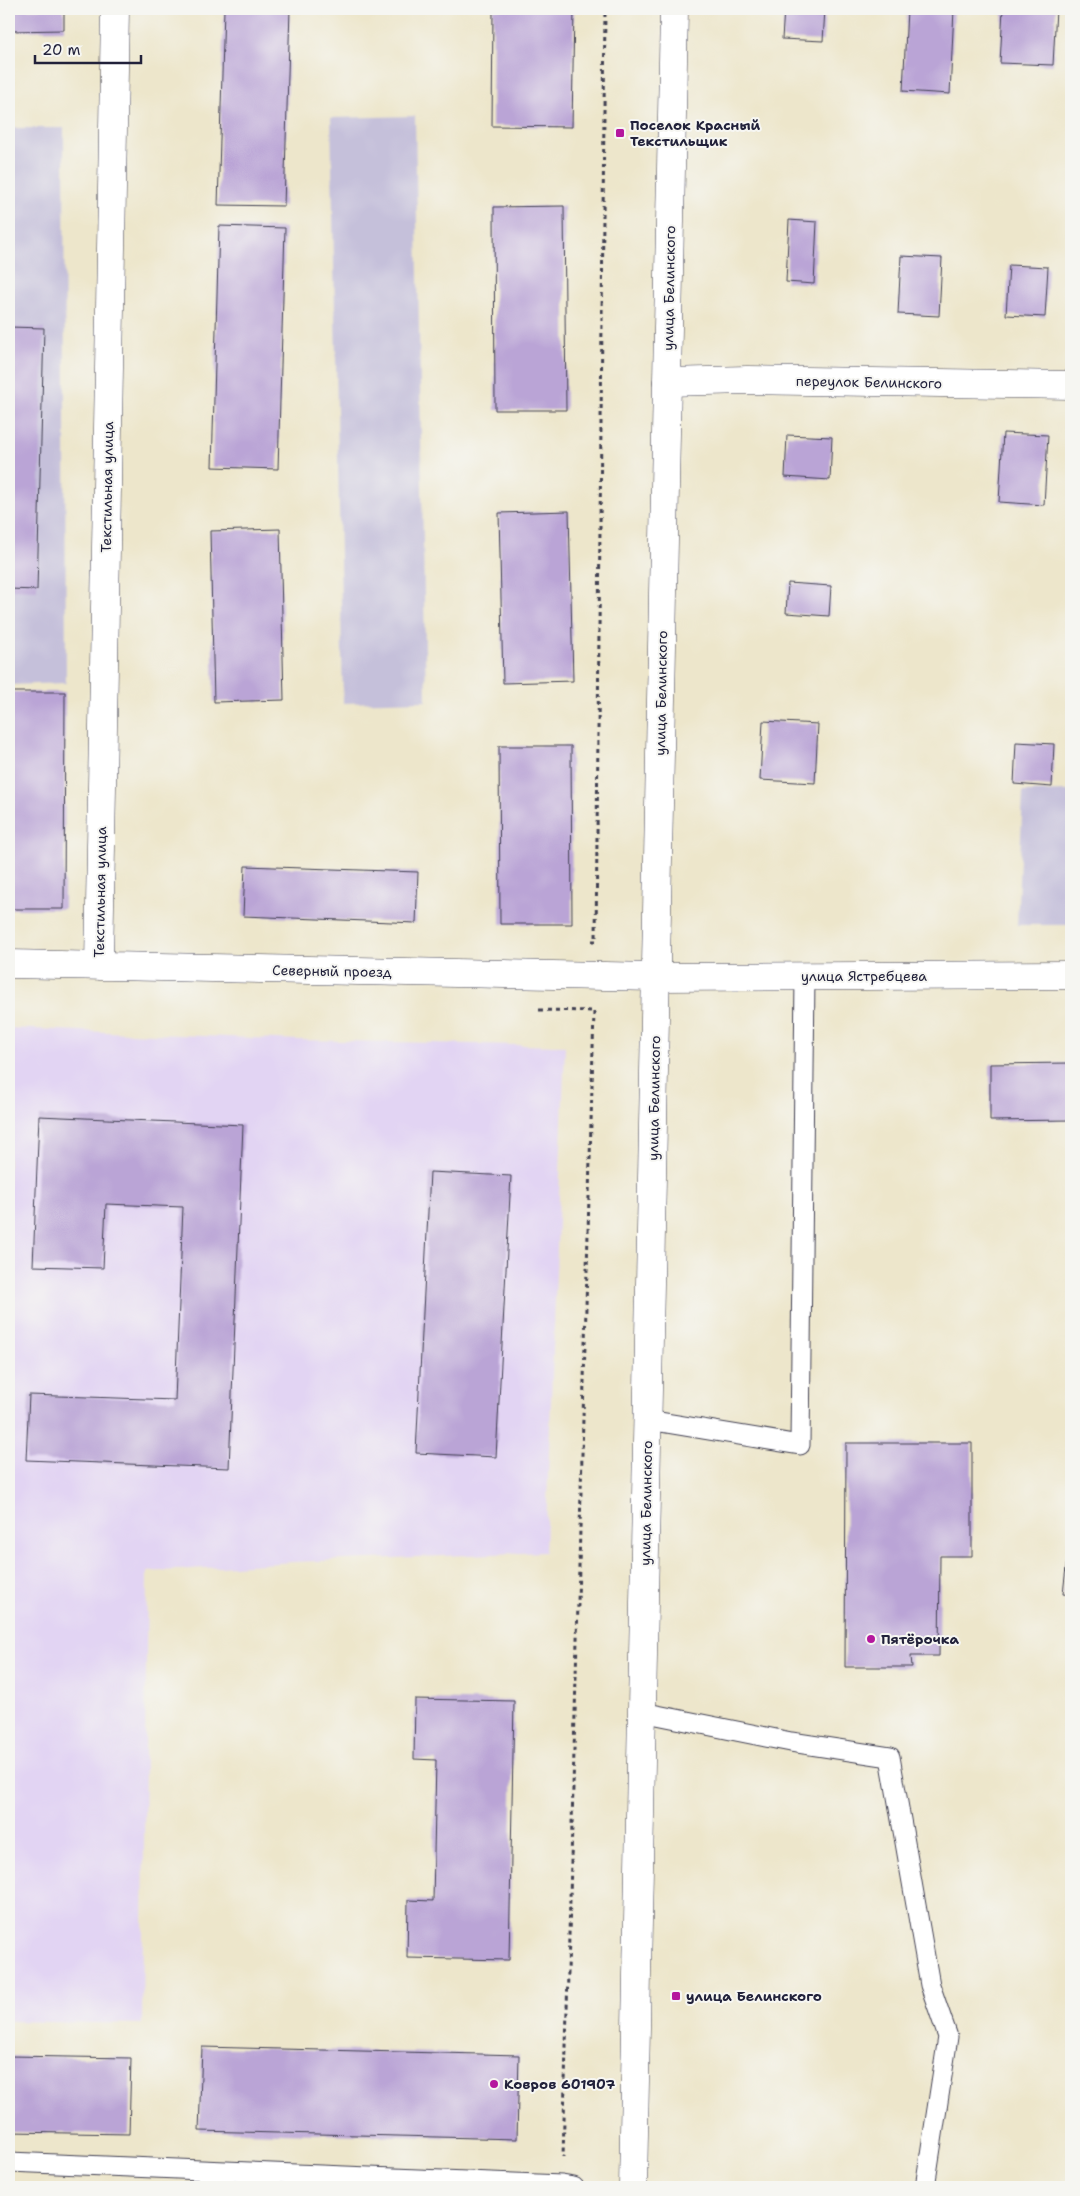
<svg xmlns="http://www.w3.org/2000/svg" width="1080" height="2196" font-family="'Shantell Sans',sans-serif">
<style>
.built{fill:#e2d4f3}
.industrial{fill:#c5c0da}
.building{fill:#baa4d6}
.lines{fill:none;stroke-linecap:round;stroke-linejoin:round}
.service-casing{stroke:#403f51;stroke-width:21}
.minor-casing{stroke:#403f51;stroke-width:29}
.secondary-casing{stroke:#403f51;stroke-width:29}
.path{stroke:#403f51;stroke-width:3;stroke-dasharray:4 4;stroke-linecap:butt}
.service{stroke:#fff;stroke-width:19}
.minor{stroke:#fff;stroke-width:28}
.secondary{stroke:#fff;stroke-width:28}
.poi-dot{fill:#b5179e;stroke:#f6f6f2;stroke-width:2}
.labels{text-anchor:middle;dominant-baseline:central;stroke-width:4;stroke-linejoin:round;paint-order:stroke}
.poi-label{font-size:14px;font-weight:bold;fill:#22223b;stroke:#f6f6f2;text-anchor:start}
.street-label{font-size:14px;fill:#22223b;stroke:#f6f6f2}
</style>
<rect width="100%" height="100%" fill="#f6f6f2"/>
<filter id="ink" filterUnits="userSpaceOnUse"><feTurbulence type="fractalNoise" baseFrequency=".02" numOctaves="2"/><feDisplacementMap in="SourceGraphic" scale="10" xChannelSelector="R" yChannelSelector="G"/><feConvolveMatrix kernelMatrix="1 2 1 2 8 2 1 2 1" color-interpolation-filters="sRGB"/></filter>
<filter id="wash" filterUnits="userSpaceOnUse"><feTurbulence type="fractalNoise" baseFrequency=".0096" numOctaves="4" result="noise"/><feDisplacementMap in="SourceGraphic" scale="20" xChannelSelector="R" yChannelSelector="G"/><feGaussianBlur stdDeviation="1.12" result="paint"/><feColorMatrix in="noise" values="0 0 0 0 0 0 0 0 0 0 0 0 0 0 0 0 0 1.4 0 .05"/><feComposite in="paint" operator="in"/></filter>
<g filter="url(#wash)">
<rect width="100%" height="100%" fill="#ede6cb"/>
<path class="built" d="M9 1028 299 1040 565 1046 545 1552 292 1562 147 1572 142 2024 9 2021Z"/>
<path class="industrial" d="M415 116 426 701 343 703 331 118Z
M9 128H64L66 683 9 685Z
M1071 791V925H1017L1023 792Z"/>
<g id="blocks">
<path class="building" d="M9 9H64V30L9 31Z
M224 9H290L284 206 218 205Z
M493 9H574L572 127 492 126Z
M784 9H825L823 41 782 39Z
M907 9H954L950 94 903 91Z
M1003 9H1056L1053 65 1000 63Z
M564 206 566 410H495L494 207Z
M789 220 817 222 814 284 786 282Z
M219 226 285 228 278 469 212 467Z
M901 256 942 258 939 316 898 314Z
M1009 265 1048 267 1045 317 1006 315Z
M9 327 44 328 37 590 9 589Z
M1003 433 1048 435 1044 505 999 502Z
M787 435 832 437 830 480 785 477Z
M569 511 573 681 503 683 499 513Z
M280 529 284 700 214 702 210 531Z
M788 583 831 586 829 616 786 613Z
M9 692H65L64 909H9Z
M763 721 818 724 815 783 760 780Z
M1016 742 1054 744 1052 787 1014 784Z
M499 746H571L572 924H500Z
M245 866 418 872 416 923 243 916Z
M1071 1063V1120L990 1121V1064Z
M39 1116 243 1125 229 1468 26 1460 29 1395 175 1400 183 1207 106 1204 103 1268 33 1266Z
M430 1172 511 1176 496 1457 416 1453Z
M846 1443H972V1556H940L939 1656H911L912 1667H845Z
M1070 1532H1071V1595L1063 1594Z
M415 1699 514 1701 509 1960 407 1958 408 1900 433 1901 436 1760 414 1759Z
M202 2047 519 2055 517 2139 199 2131Z
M9 2056 131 2058 129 2134 9 2132Z"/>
</g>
</g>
<g filter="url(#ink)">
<use href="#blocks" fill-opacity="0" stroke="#403f51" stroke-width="1"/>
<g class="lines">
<g class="service-casing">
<path id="service" d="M648 1420 800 1445 805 976
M642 1712 791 1742 890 1757 930 1985 948 2037 925 2187
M9 2162 562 2185 574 2187"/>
</g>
<g class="minor-casing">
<path id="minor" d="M667 382 747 380 1071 385
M9 964 656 977 1071 975
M99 966 115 9"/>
</g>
<g class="secondary-casing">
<path id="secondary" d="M633 2187 674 9"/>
</g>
<path class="path" d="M592 941H596L605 9
M539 1010 594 1011 563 2157"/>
<use href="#service" class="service"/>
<use href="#minor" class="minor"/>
<use href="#secondary" class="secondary"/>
</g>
</g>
<g class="poi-dot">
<rect x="615" y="128" width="10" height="10" rx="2.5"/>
<circle cx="871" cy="1639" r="5"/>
<rect x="671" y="1991" width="10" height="10" rx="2.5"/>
<circle cx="494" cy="2084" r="5"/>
</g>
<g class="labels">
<g class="poi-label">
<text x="630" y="125">Поселок Красный<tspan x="630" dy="16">Текстильщик</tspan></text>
<text x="881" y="1639">Пятёрочка</text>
<text x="686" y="1996">улица Белинского</text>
<text x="504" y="2084">Ковров 601907</text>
</g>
<g class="street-label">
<text transform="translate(669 288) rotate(-89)">улица Белинского</text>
<text transform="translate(869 382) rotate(1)">переулок Белинского</text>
<text transform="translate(107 487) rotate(-89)">Текстильная улица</text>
<text transform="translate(661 693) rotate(-89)">улица Белинского</text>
<text transform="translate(100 892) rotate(-89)">Текстильная улица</text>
<text transform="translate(332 971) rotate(1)">Северный проезд</text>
<text x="864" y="976">улица Ястребцева</text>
<text transform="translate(654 1098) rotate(-89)">улица Белинского</text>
<text transform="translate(646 1503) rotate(-89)">улица Белинского</text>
</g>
</g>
<rect width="1080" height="2196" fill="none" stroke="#f6f6f2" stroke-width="30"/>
<path d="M35 55v8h106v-8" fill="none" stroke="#22223b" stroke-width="2.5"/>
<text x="42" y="55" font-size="15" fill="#22223b" stroke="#f6f6f2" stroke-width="4" paint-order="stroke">20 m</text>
</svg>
